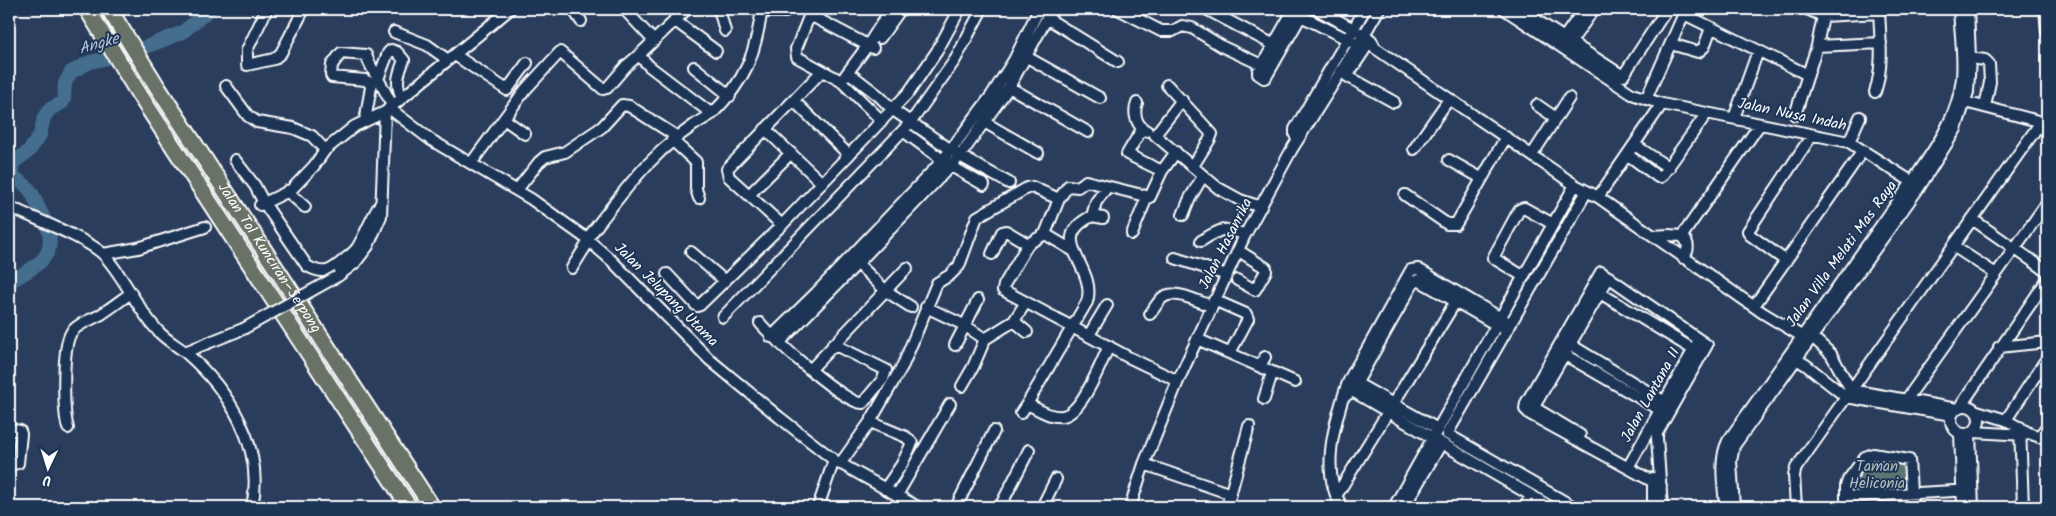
<svg xmlns="http://www.w3.org/2000/svg" width="2056" height="516" font-family="Kalam,sans-serif">
<style>
.green{fill:#5b7471;stroke:#adbab8}
.lines{fill:none;stroke-linecap:round;stroke-linejoin:round}
.river{stroke:#456d8d;stroke-width:14}
.minor-casing{stroke:#fff;stroke-width:14}
.highway-casing{stroke:#fff;stroke-width:19}
.minor{stroke:#1d3557;stroke-width:10}
.highway{stroke:#697266;stroke-width:15}
.minor-bridge-casing{stroke:#fff;stroke-width:14;stroke-linecap:butt}
.minor-bridge{stroke:#1d3557;stroke-width:10}
.labels{text-anchor:middle;dominant-baseline:central;stroke-width:4;stroke-linejoin:round;paint-order:stroke}
.street-label{font-size:15px;fill:#fff;stroke:#1d3557}
.park-label{font-size:15px;fill:#b5c0bf;stroke:#1d3557}
.water-label{font-size:16px;font-style:italic;fill:#b5c5d1;stroke:#1d3557}
</style>
<rect width="100%" height="100%" fill="#2a3d5c"/>
<filter id="ink" filterUnits="userSpaceOnUse"><feTurbulence type="fractalNoise" baseFrequency=".02" numOctaves="2"/><feDisplacementMap in="SourceGraphic" scale="10" xChannelSelector="R" yChannelSelector="G"/><feConvolveMatrix kernelMatrix="1 2 1 2 8 2 1 2 1" color-interpolation-filters="sRGB"/></filter>
<g filter="url(#ink)">
<path class="green" d="M1865 457 1909 460 1912 492 1846 497V486Z"/>
<g class="lines">
<path class="river" d="M9 282C42 263 63 254 41 212 37 205 34 195 29 189 22 180 15 182 10 170L15 161 29 151 40 135 44 117 50 109 62 103 64 99 65 83 71 72 90 62 131 53 183 32 210 9"/>
<g class="minor-casing">
<path id="minor" d="M267 9 247 50V65L274 59 281 53 304 9
M573 9 581 21
M624 9 654 41
M687 9 639 55 649 66 712 114C746 80 755 55 762 9
M719 9 725 31
M812 9 796 49 797 57 841 81 882 121
M1118 9 1161 31H1173L1182 26 1192 28 1223 47 1262 65
M1206 9 1274 45
M1294 9 1258 72V74L1264 78 1266 77 1305 9
M1317 9 1364 35 1371 40 1375 48 1575 185 1598 197 1763 313 1808 340
M1504 9 1632 94 1662 104 1849 142 1917 185
M1519 9 1623 76 1667 9
M1807 9 1823 16 1879 13
M2045 9 2047 32
M762 11 785 12
M1297 14 1353 42
M1684 14 1808 75
M810 15 873 48
M1047 18 1118 62
M674 20 716 51
M394 32 427 45 448 60
M880 38 901 9
M1563 39 1584 9
M1371 40 1347 76 1394 102
M1570 43 1594 9
M1671 44 1698 52 1704 47 1711 28
M1817 46 1881 43
M455 55 507 90 527 63
M1025 56 1100 98
M1970 58 1985 60 1989 64 1990 82 1985 107
M694 67 730 96
M848 72 879 96 893 110 960 156 1009 183
M845 76 868 45 891 9
M378 79 388 53 391 50 397 52 404 60C398 75 395 83 402 98
M1167 85 1212 134 1210 139 1193 166
M226 86 248 116 257 122 293 128 312 136 325 150
M1009 87 1088 132
M1875 92C1884 65 1880 37 1879 9
M1646 99 1686 9
M1182 100 1155 135 1218 188 1240 200 1261 207
M794 101 849 155
M1961 101 2046 123
M1137 103C1133 113 1136 126 1147 131
M1537 105 1556 118
M389 108 431 140 531 199 587 239 611 260 710 360 779 417 834 460 918 507
M1795 115 1817 46 1823 16
M1734 118 1758 51
M504 119 525 134
M365 121 371 87 370 83 365 80 332 77 331 75 332 65 341 53 366 55C373 74 385 88 392 106
M984 122 1038 153
M765 129 822 183
M1142 129 1127 154 1162 171
M903 131 951 166 984 185
M1298 139 1295 135V129L1365 9
M672 140 696 162V189L699 198
M1849 142 1860 117
M1635 145 1669 168
M1414 149 1449 99
M1532 155 1569 98
M1628 155 1658 177H1661L1707 113
M235 160 255 186 264 203 307 266C325 276 331 271 345 259 349 256 354 252 357 248 366 234 371 217 381 203
M1449 160 1481 178
M472 162 525 90 560 52 603 89 607 88 626 66 639 55
M517 190 539 162 545 157 565 152 602 127 622 105 629 106 676 136
M287 191 305 207
M749 195 791 153
M1405 195 1447 224H1456L1506 137
M1598 197 1662 104
M1059 199 1045 234 1072 250
M260 205 291 190 314 166 325 150 355 126 385 112 510 9
M9 208 19 211C40 221 87 239 103 254 124 276 137 309 158 331 166 340 176 345 185 352 229 390 265 447 252 507
M1183 215 1190 198 1203 176
M1092 216 1103 218
M1972 219 2047 271
M782 225 729 177 727 169 822 71
M1045 234 1028 244 1004 285 1003 290 1128 357 1178 381
M1132 234 1147 197
M1654 236 1668 235 1682 236C1690 243 1689 251 1683 258
M1682 236 1760 124
M587 239C625 189 656 145 712 114
M1201 241C1219 230 1224 225 1245 235
M1953 246 1996 274
M691 252 725 281
M103 254 138 248 205 227
M992 254 1002 232 1006 231 1028 244
M1175 258 1227 275
M854 260 886 291 911 307
M1786 261 1750 235 1748 231 1812 135
M572 268 589 241
M667 274 697 306 700 305 782 225 909 92 937 51 960 9
M338 276 355 263 368 246 381 216 385 112
M1523 276 1493 258 1519 210 1524 208 1553 224
M1237 280 1255 290 1266 271V268L1239 251
M1600 293 1699 353
M1214 300 1246 314 1248 319 1230 353
M1754 306 1862 152
M926 307 964 325 985 339
M1150 314C1154 309 1157 303 1162 298 1174 288 1199 302 1211 306
M723 317 911 122 955 60 982 9
M1014 321 1027 332
M760 323C772 338 847 406 863 403L883 379 886 370 833 344
M1807 332 1831 354 1851 390 1957 409
M1089 335 1107 305
M771 337 816 293 943 160 991 96 1014 60 1039 9
M1197 339 1295 382
M779 343 858 263 960 156 1009 87 1052 9
M955 345 978 300
M1571 345 1665 402
M1999 347 2047 342
M185 352 243 329
M1565 355 1660 410
M1791 356 1806 365 1846 397 1952 415
M1260 366 1265 357
M811 369 907 268
M1351 380 1438 429
M962 386 973 367 985 339 1014 321 1026 302
M1347 388 1551 507
M1343 398 1352 391 1414 282 1418 280 1500 327
M1264 399 1272 373
M1906 400 2047 203
M1027 404 1087 302C1098 266 1044 240 1092 216L1096 202 1107 187
M1393 404 1456 301
M1951 420a14 14 0 1 1 28 0a14 14 0 1 1-28 0Z
M1960 407 2047 280
M1977 411 2006 420 2031 434 2047 439
M1021 413 1027 404C1038 409 1050 418 1063 416 1082 413 1101 363 1109 346
M2006 420 2047 358
M870 422 906 437 912 443 902 464 885 489
M2020 427 2023 507
M68 428C63 412 62 347 71 333 76 324 91 320 100 315 111 308 121 300 131 293
M9 429 20 431 21 434 18 463 9 465
M1974 432 2025 435
M1960 434 1963 507
M1970 434 1973 507
M1580 435 1535 408V405L1609 277
M2039 437 2047 426
M840 464 870 422 903 365 937 283 950 275 959 266 977 217 1027 188 1032 187 1059 199 1068 186 1078 187 1086 181 1150 197 1162 171 1176 152
M1144 464 1231 494
M1630 464 1699 340
M1661 486 1530 414 1525 409 1526 403 1601 272 1707 345 1657 433V438L1662 507
M897 495 950 404
M1336 496 1388 412
M1846 497 1972 490
M818 507 834 460
M956 507 994 431
M1000 507 1029 450
M1042 507 1056 479
M1130 507 1144 464 1178 381 1245 235 1292 149 1364 35 1379 9
M1227 507 1249 426
M1342 507C1320 472 1334 425 1346 388 1350 375 1359 363 1366 351 1381 324 1396 297 1411 270L1418 269 1511 324
M1394 507 1575 185
M1404 507 1441 444
M1525 507 1531 496
M1574 507 1447 434 1587 191
M1653 507V478
M1725 507C1724 485 1718 461 1728 441L1912 182C1934 150 1958 118 1962 78 1964 55 1960 32 1959 9
M1734 507 1731 461 1734 446 1920 186 1956 129 1968 92 1970 58 1968 9
M1796 507 1794 475 1796 468 2041 122
M1846 507V486L1848 480 1865 457 1873 454 1909 460 1912 507"/>
</g>
<g class="highway-casing">
<g id="highway">
<path d="M87 9 139 94 409 507"/>
<path id="s1" d="M109 9 158 88 432 507"/>
</g>
</g>
<use href="#minor" class="minor"/>
<use href="#highway" class="highway"/>
<g class="minor-bridge-casing">
<path id="minor-bridge" d="M243 329 338 276"/>
</g>
<use href="#minor-bridge" class="minor-bridge"/>
</g>
</g>
<g class="labels">
<g class="street-label">
<text transform="translate(1792 115) rotate(12)">Jalan Nusa Indah</text>
<text transform="translate(1226 244) rotate(-63)">Jalan Hasanrika</text>
<text transform="translate(1842 254) rotate(-54)">Jalan Villa Melati Mas Raya</text>
<text stroke="none"><textPath href="#s1" startOffset="296">Jalan Tol Kunciran–Serpong</textPath></text>
<text transform="translate(666 295) rotate(45)">Jalan Jelupang Utama</text>
<text transform="translate(1651 395) rotate(-61)">Jalan Lantana II</text>
</g>
<g class="park-label">
<text x="1877" y="467">Taman<tspan x="1877" dy="17">Heliconia</tspan></text>
</g>
<g class="water-label">
<text transform="translate(99 44) rotate(-16)">Angke</text>
</g>
</g>
<rect width="2056" height="516" fill="none" stroke="#1d3557" stroke-width="30"/>
<rect x="15" y="15" width="2026" height="486" fill="none" stroke="#fff" stroke-width="2" filter="url(#ink)"/>
<g transform="translate(48 468) rotate(184)" stroke="#1d3557" stroke-width="4" paint-order="stroke">
<path d="M0-4L9 19L0 12L-9 19Z" fill="#ffffff"/>
<text y="-8" font-size="14" font-weight="bold" text-anchor="middle" fill="#ffffff">U</text>
</g>
</svg>
